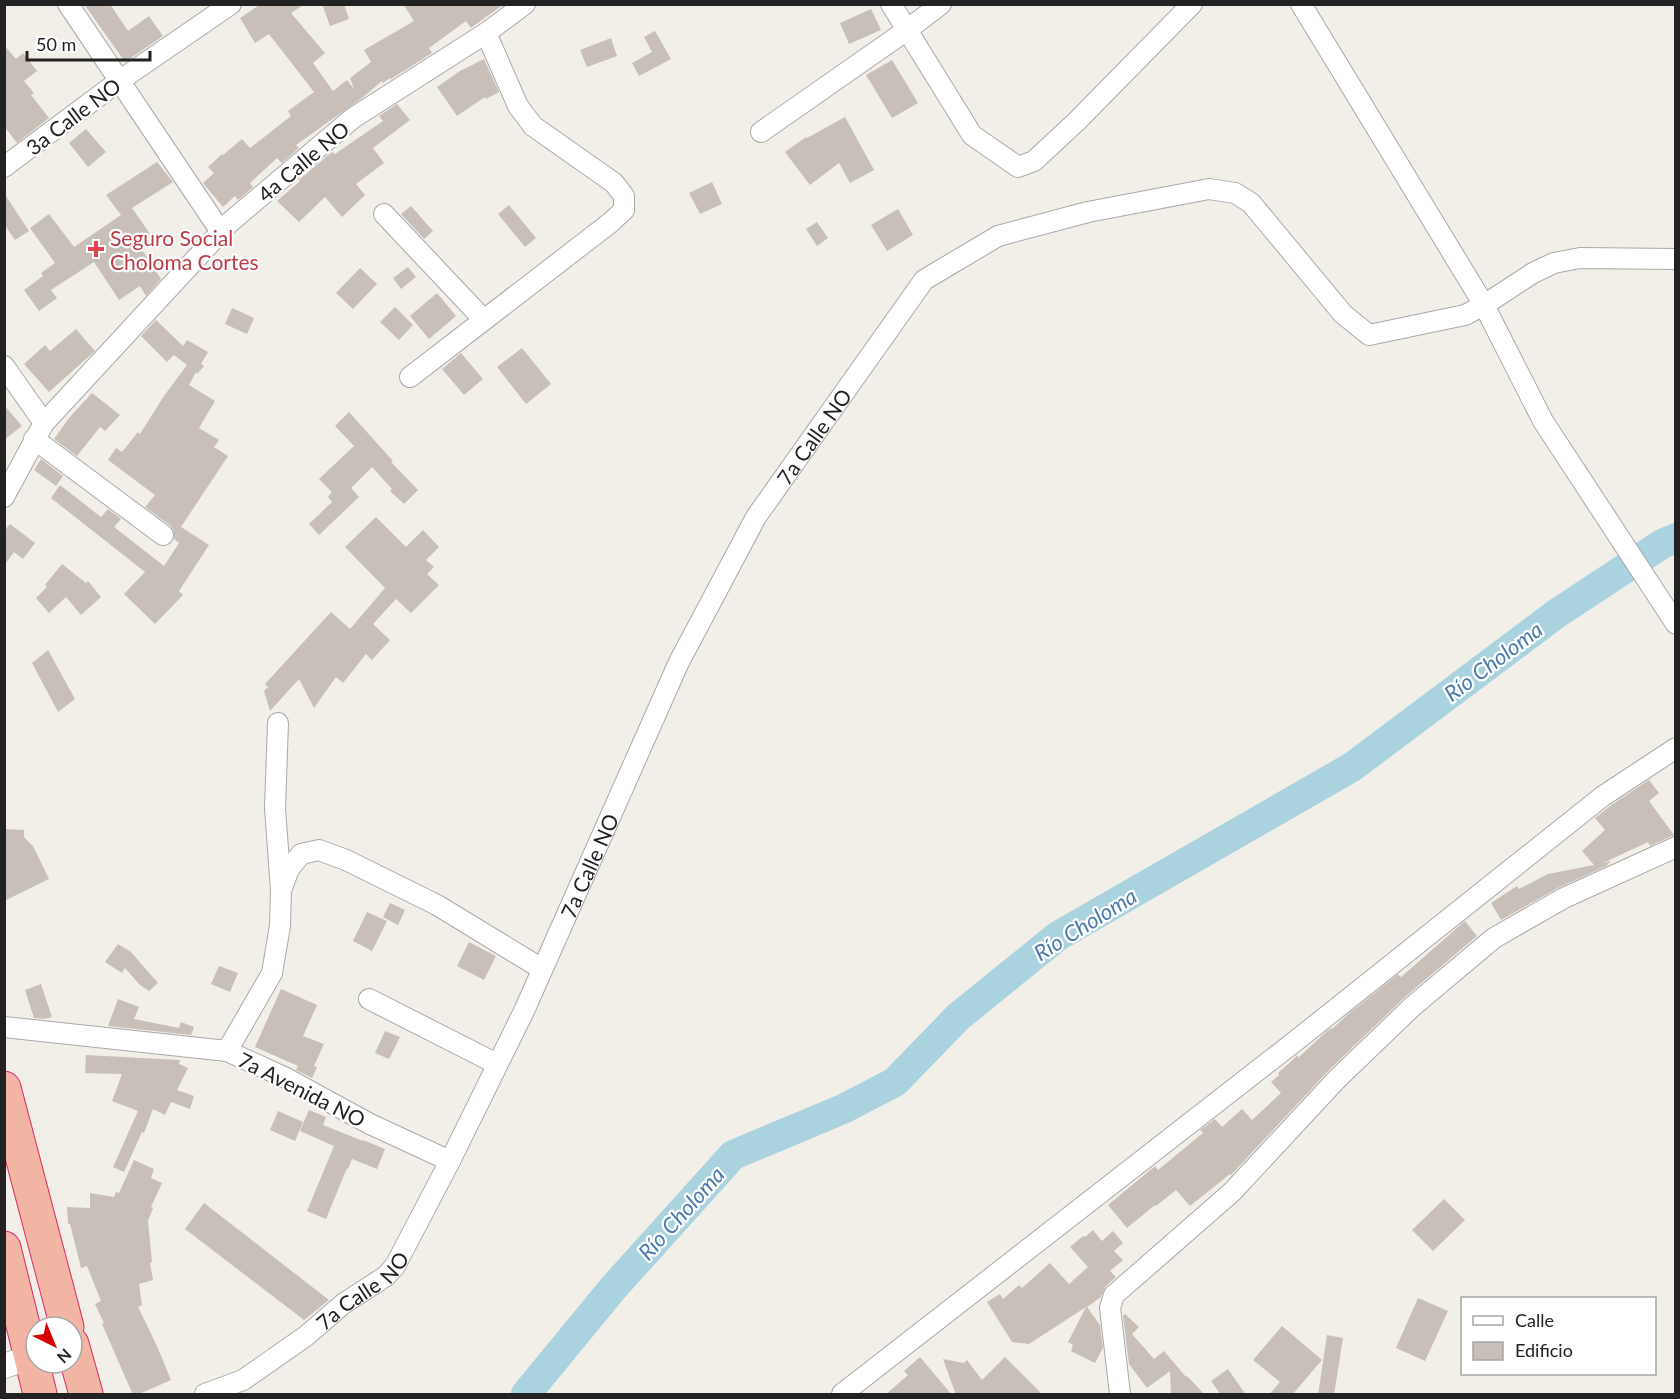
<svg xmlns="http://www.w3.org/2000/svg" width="1680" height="1399" font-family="Lato,sans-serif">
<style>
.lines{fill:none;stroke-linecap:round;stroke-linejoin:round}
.river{stroke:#aad3df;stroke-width:30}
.building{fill:#c7bfb8}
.minor-casing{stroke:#a9a9a9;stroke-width:22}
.tertiary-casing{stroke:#a9a9a9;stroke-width:26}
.trunk-casing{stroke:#dc2a67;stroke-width:35}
.minor{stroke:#fff;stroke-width:20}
.tertiary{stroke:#fff;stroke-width:24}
.trunk{stroke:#f2b4a3;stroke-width:33}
.health-dot{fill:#e0444e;stroke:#fff;stroke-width:2}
.labels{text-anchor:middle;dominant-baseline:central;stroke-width:4.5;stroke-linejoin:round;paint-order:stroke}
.street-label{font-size:21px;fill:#222;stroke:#fff}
.health-label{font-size:21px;fill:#be3a42;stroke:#fff;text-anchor:start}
.water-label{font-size:22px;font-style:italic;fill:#4a7aab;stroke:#fff}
</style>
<rect width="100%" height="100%" fill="#f2efe9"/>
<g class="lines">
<path class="river" d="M526 1394 614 1287 733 1155 843 1109 895 1082 958 1017 1058 936 1352 767 1556 614 1662 544 1676 538"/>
</g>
<path class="building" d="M84 4H110L128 31 149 16 163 36 125 62Z
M261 4H305L291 13 325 53 313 63 333 91 347 80 354 89 350 78 371 62 364 50 414 21 403 4H504L471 28 466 21 429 48 432 53 391 79 390 78 383 83 382 81 362 98 296 145 299 148 282 163 277 158 250 183 253 187 238 200 235 196 223 207 203 183 214 173 208 167 222 154 223 155 242 139 250 148 291 116 288 111 314 92 269 34 255 43 240 18Z
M322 4H344L349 19 330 26Z
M871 9 881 30 849 44 840 23Z
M655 31 671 59 639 76 632 63 652 52 644 37Z
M611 38 617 56 587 67 580 50Z
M4 45 16 59 23 53 37 71 24 81 34 93 31 95 49 118 17 143 4 126Z
M484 59 499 92 486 99 485 97 457 116 437 87 460 71Z
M892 60 918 103 892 118 866 75Z
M397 104 410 120 373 148 384 163 356 184 365 195 342 217 325 197 299 222 277 201 300 181 299 180 332 152 335 154 383 121 379 116Z
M845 117 874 170 850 183 839 163 810 185 785 152 806 137 807 138Z
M86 129 106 152 88 167 69 143Z
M157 162 173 182 132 208 153 238 141 248 161 279 146 296 140 286 119 300 94 262 51 290 57 298 39 311 24 290 43 276 41 273 55 263 30 228 49 214 74 247 121 215 106 195Z
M712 182 722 204 700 214 689 193Z
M4 193 29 231 15 240 4 224Z
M509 205 536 238 525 247 498 214Z
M411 206 433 231 424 239 401 214Z
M898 209 913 235 887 251 871 225Z
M817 222 828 238 817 246 806 229Z
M408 267 416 277 401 289 393 278Z
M360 268 377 284 353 309 336 293Z
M437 293 456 316 429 339 410 316Z
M395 307 413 325 399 340 380 322Z
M232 308 254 318 247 334 225 324Z
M156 320 183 346 187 340 208 352 201 364 204 366 197 374 196 372 189 385 215 401 199 428 219 440 214 447 228 456 181 527 209 545 179 591 183 595 155 624 124 594 145 572 51 498 60 485 101 517 108 509 121 519 114 527 164 566 179 543 174 539V531L171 526 145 507 155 495 108 460 116 448 122 452 138 432 140 434 164 396 187 365 174 355 167 362 141 336Z
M76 329 95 351 49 392 24 364 45 345 50 351Z
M522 348 551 384 526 404 497 367Z
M461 353 483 379 464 395 442 369Z
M92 393 120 415 105 431 100 427 77 456 54 439 69 418Z
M4 405 22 426 4 440Z
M349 412 393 461 391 462 418 490 404 504 390 491 392 489 372 467 351 488 359 497 319 535 309 524 332 502 328 497 332 492 319 479 354 446 335 426Z
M41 459 63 476 56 486 34 470Z
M376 517 406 547 423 530 439 547 426 560 434 567 427 574 439 585 411 613 396 599 373 624 390 640 372 660 366 654 343 683 336 677 314 708 299 679 270 711 264 691 268 687 265 684 331 612 350 629 385 588 345 547Z
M10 524 35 543 23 559 14 552 4 566V531Z
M62 564 86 583 88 581 101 597 81 615 66 597 49 613 36 598 47 587 45 585Z
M48 650 75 699 58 712 32 663Z
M1649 780 1659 793 1649 801 1674 835 1650 846 1648 842 1603 863 1611 861 1606 866 1558 888 1501 920 1491 903 1517 886 1519 889 1548 874 1594 865 1582 851 1605 830 1595 818 1610 806Z
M4 829 24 830V837L33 846 49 879 4 901Z
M390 903 405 910 398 925 383 917Z
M367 912 387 921 372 951 353 941Z
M1465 921 1477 936 1405 997 1329 1070 1231 1175 1230 1174 1190 1206 1176 1190 1156 1206 1155 1205 1127 1228 1108 1205 1155 1166 1158 1170 1203 1133 1200 1130 1215 1119 1222 1127 1242 1109 1252 1120 1281 1093 1271 1082 1279 1075 1278 1073 1298 1055V1058L1327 1031 1331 1028 1332 1029 1347 1015 1398 974 1401 977Z
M469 942 496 956 484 980 457 966Z
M118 944 131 952 158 983 149 991 140 985 125 968 122 973 105 962Z
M219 966 238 973 230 992 211 984Z
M41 984 52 1017 44 1019 34 1018 25 990Z
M281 989 317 1005 303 1036 324 1044 314 1066 317 1067 312 1078 296 1070 298 1066 255 1047Z
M118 999 139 1007 134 1019 179 1028 181 1022 194 1027 191 1035 108 1026Z
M385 1031 400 1037 389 1059 375 1053Z
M86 1055 180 1060 179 1064 188 1068 177 1090 194 1096 190 1109 171 1102 165 1115 153 1109 144 1133 142 1132 124 1172 113 1167 138 1111 112 1101 122 1074 85 1073Z
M309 1110 326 1117 323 1125 363 1141V1140L385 1149 377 1169 352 1159 348 1169 347 1168 326 1219 307 1211 334 1146 300 1131Z
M278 1111 303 1122 295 1141 270 1130Z
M134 1160 154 1169 151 1178 162 1183 151 1207 153 1208 148 1221 152 1262 150 1263 153 1280 139 1284 142 1305 138 1307 157 1346 171 1380 137 1395H133L102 1324 104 1323 95 1304 101 1301 87 1266 81 1268 70 1224H68L67 1207 90 1208V1193L114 1197 116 1192 119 1193Z
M1444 1199 1465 1220 1433 1251 1412 1230Z
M204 1203 329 1300 304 1320 185 1229Z
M1093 1230 1102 1241 1113 1231 1123 1243 1114 1251 1123 1260 1110 1271 1116 1277 1106 1286 1101 1297 1087 1307 1100 1325 1103 1348 1095 1363 1071 1351 1073 1345 1068 1342 1086 1307 1029 1344 1012 1342 987 1302 1000 1294 1003 1299 1019 1285 1022 1288 1050 1263 1069 1284 1088 1267 1070 1247 1083 1236 1085 1237Z
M1418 1298 1448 1311 1425 1361 1396 1348Z
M1125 1314 1139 1327 1132 1334 1154 1359 1164 1351 1186 1377 1187 1376 1205 1395H1171L1170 1371 1147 1388 1129 1364 1123 1316Z
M1282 1326 1322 1360 1292 1395H1269L1280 1382 1253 1360Z
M1327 1335 1343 1338 1334 1395H1318Z
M920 1357 952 1395H885L908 1375 904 1371Z
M1005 1357 1043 1395H956L943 1359 964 1363 967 1360 982 1380Z
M1228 1369 1246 1395H1221L1211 1381Z"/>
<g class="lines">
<g class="minor-casing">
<g id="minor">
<path d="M68 4 221 232"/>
<path d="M891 4 972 135 1018 167 1034 161 1077 121 1192 4"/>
<path d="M1301 4 1484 305 1543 421 1676 624"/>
<path d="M761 132 907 30 941 4"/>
<path d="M4 167 119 81 231 4"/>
<path d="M384 214 484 320"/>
<path d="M4 366 44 423"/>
<path d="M410 377 610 223 624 210V196L614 183 533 126 518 106 486 33"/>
<path d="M34 439 163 535"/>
<path d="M4 497 44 423 229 223 353 118 486 33 525 4"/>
<path d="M282 888 289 869 301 854 319 850 346 860 437 905 542 969"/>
<path d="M369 999 497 1064"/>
<path d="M4 1027 227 1051 284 1077 370 1124 450 1161"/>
<path d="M227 1051 272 973 280 926 281 890 275 808 278 723"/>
<path id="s1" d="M205 1394 243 1380 306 1336 343 1304 386 1276 395 1266 450 1161 524 1011 679 662 756 517 924 280 998 236 1088 212 1209 189 1235 193 1251 203 1343 314 1369 335 1465 315 1484 305 1533 273 1554 263 1580 258 1676 259"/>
<path d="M842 1394 1298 1039 1603 796 1676 748"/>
<path d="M1120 1394 1110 1308 1114 1295 1232 1192 1337 1079 1413 1006 1494 938 1564 898 1676 847"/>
</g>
</g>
<g class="tertiary-casing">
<path id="tertiary" d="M4 1366 31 1357"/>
</g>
<g class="trunk-casing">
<path id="trunk" d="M4 1088 67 1327
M4 1248 40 1394
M72 1344 86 1394"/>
</g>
<use href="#minor" class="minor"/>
<use href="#tertiary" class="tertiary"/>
<use href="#trunk" class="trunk"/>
</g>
<path class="health-dot" d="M93 240h6v6h6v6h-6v6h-6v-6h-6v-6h6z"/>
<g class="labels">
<g class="street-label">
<text transform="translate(73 116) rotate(-37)">3a Calle NO</text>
<text transform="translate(303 161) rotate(-40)">4a Calle NO</text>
<text stroke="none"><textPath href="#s1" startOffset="1162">7a Calle NO</textPath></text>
<text stroke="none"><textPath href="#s1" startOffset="676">7a Calle NO</textPath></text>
<text transform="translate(302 1089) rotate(27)">7a Avenida NO</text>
<text stroke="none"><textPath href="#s1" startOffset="190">7a Calle NO</textPath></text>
</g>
<g class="health-label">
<text x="110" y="237">Seguro Social<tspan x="110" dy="24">Choloma Cortes</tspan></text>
</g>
<g class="water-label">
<text transform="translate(1493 661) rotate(-37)">Río Choloma</text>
<text transform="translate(1085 924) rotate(-32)">Río Choloma</text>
<text transform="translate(681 1213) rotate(-48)">Río Choloma</text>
</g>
</g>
<rect width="1680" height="1399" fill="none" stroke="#222222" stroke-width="12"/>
<rect x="1461" y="1297" width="195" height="78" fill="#ffffff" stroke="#a7a7a7" stroke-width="1.5"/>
<rect x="1473" y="1316" width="30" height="9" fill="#ffffff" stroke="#a7a7a7" stroke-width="1.5"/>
<text x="1515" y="1327" font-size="18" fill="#222222">Calle</text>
<rect x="1473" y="1342" width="30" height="18" fill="#c7bfb8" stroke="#a7a7a7" stroke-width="1.5"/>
<text x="1515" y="1357" font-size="18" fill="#222222">Edificio</text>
<g transform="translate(54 1345) rotate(137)"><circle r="28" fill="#ffffff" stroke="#a7a7a7" stroke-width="1.5"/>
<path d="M0-4.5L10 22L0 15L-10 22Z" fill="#d40000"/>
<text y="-9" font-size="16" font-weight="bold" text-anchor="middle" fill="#222222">N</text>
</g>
<path d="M27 51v9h123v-9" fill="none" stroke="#222222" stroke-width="3"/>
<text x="36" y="51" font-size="18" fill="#222222" stroke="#ffffff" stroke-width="4.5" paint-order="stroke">50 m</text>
</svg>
